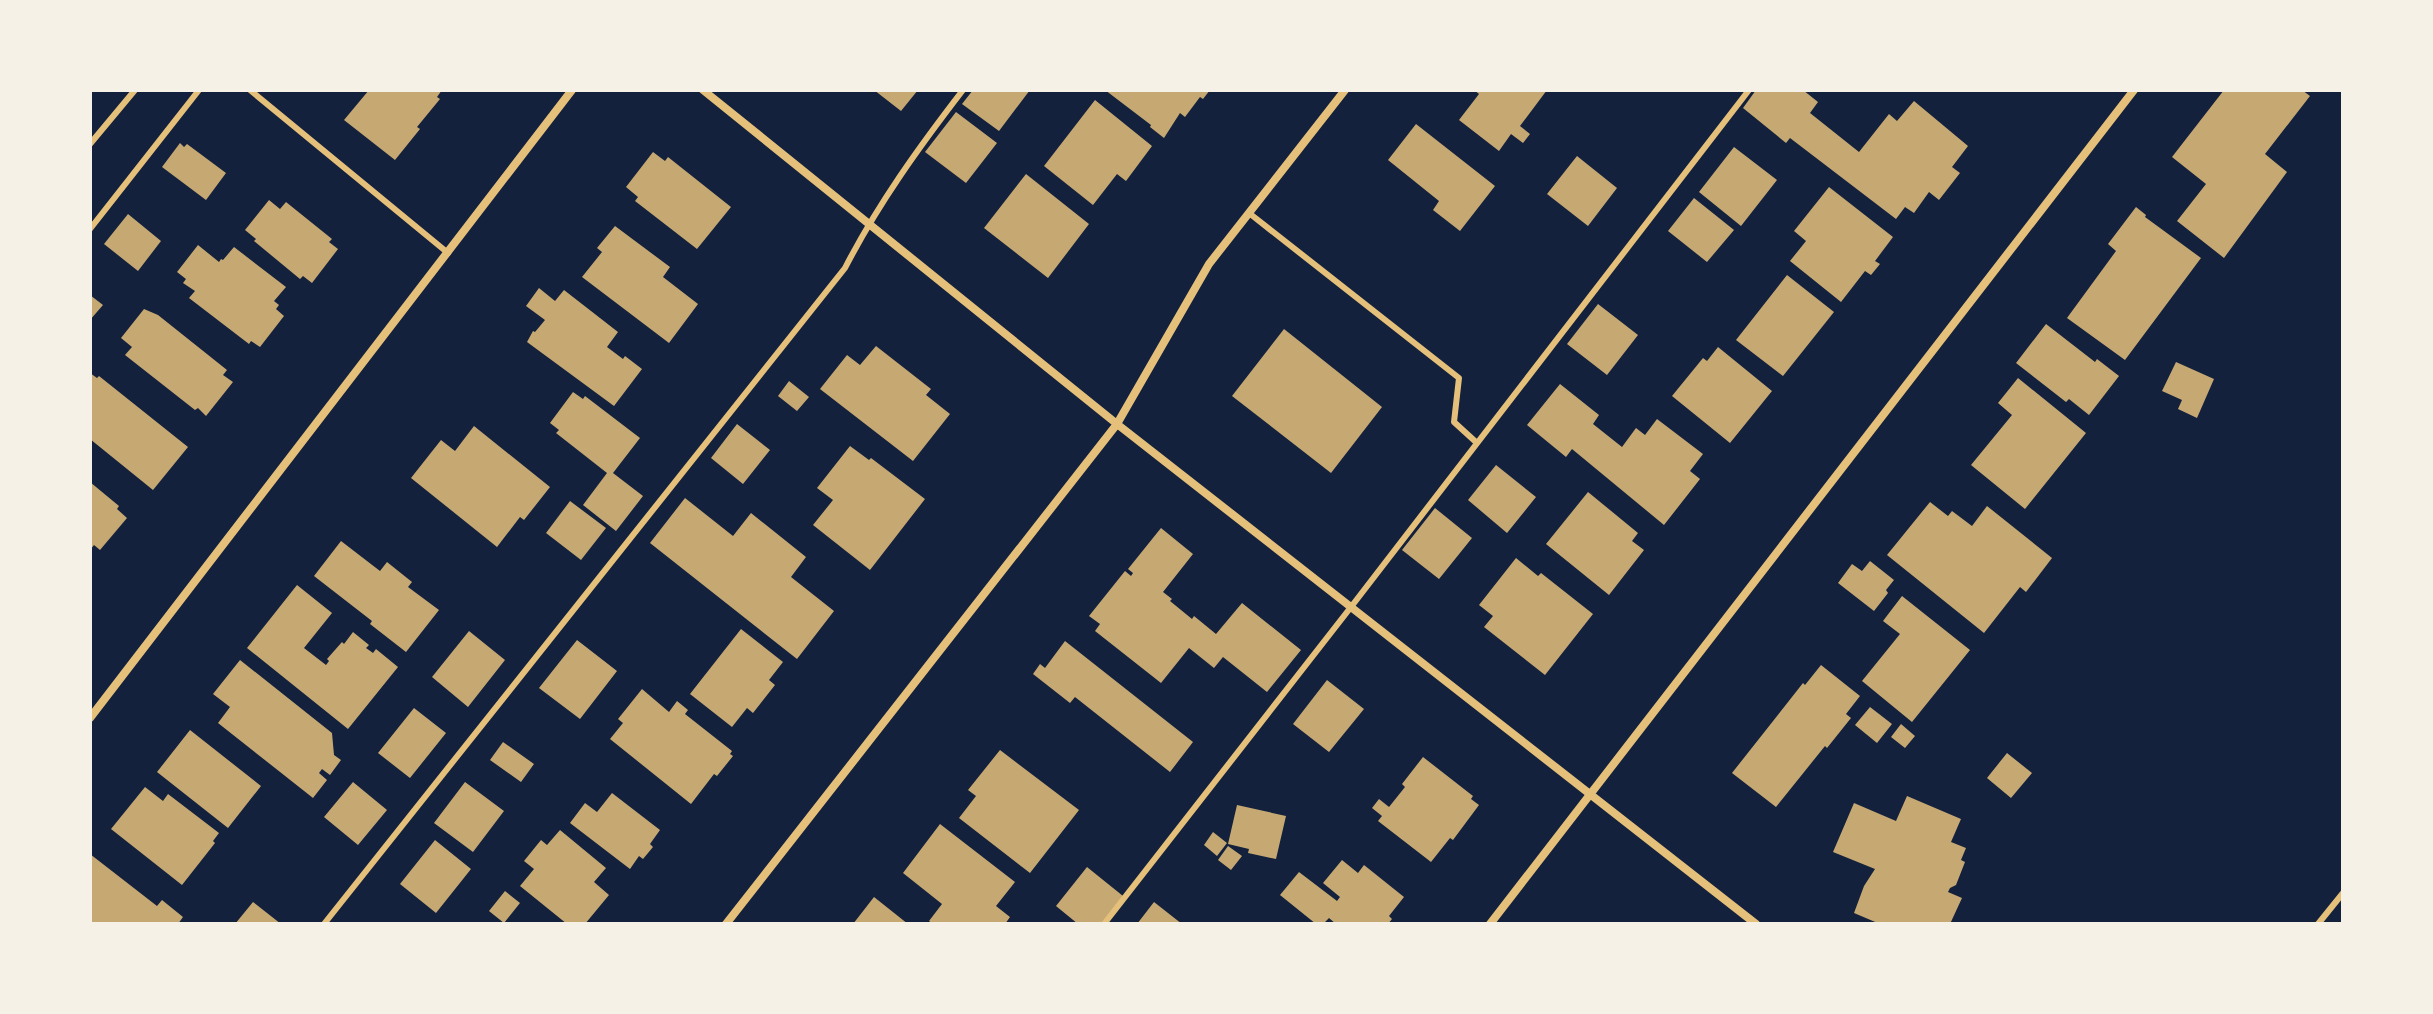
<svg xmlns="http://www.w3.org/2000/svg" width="2433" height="1014" font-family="Karla,sans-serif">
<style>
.building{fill:#c6a872}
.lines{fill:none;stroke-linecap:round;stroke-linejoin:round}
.service{stroke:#e5c07b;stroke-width:6}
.minor{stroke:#e5c07b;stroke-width:8}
</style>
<rect width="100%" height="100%" fill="#14213d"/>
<path class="building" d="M369 90H442L437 97 440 99 417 127 420 129 395 160 344 120Z
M874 90H918L901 111Z
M973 90H1030L999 131 962 104Z
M1105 90H1210L1203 99 1200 97 1185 117 1180 113 1164 138 1150 127 1151 125Z
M1474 90H1547L1520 126 1530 134 1523 143 1511 134 1499 151 1459 120 1479 94Z
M1756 90H1803L1818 102 1810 113 1859 152 1889 114 1897 121 1914 101 1968 146 1952 167 1960 173 1939 200 1929 192 1914 213 1905 207 1896 219 1790 138 1786 143 1743 108Z
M2224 90H2302L2310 96 2265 154 2287 172 2224 258 2177 221 2206 184 2172 157Z
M1095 100 1152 146 1126 181 1117 174 1093 205 1044 166Z
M956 112 997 143 966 183 925 152Z
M1416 124 1495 186 1460 231 1433 210 1439 201 1388 160Z
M180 143 184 147 187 144 226 173 206 200 162 167Z
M1734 147 1777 180 1741 226 1699 192Z
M653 152 665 161 668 157 731 207 697 249 635 201 638 197 626 187Z
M1577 156 1617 188 1588 226 1547 194Z
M1026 174 1089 224 1048 278 984 228Z
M1829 187 1893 237 1875 261 1880 264 1871 275 1865 271 1841 302 1790 261 1806 241 1794 231Z
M1694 198 1734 230 1707 262 1668 231Z
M269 200 280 209 286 202 332 239 329 242 338 249 312 283 303 276 300 279 254 241 256 239 245 230Z
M2136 207 2146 215 2145 217 2201 258 2125 360 2067 318 2116 251 2108 244Z
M128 214 161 241 138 271 104 244Z
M615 226 670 267 663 277 698 304 669 343 582 277 602 252 597 248Z
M198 245 219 262 221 259 223 260 234 247 286 287 274 301 279 305 276 309 284 316 260 347 251 341 249 344 189 298 195 291 183 283 186 279 177 272Z
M1787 275 1834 312 1783 376 1736 340Z
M539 288 555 301 564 290 618 332 607 347 623 359 625 356 642 369 614 406 527 342 533 331 535 332 545 320 526 306Z
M90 295 103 305 90 320Z
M1598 304 1638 335 1607 375 1567 344Z
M144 309 158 315 227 370 223 375 233 382 206 416 198 408 195 410 125 355 132 347 121 338Z
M2046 324 2095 362 2097 359 2119 376 2089 415 2069 399 2066 402 2016 363Z
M1284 329 1382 407 1331 473 1232 396Z
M876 346 931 389 926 395 950 414 913 461 820 389 847 355 860 365Z
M1718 347 1772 391 1730 443 1672 396 1703 358 1707 361Z
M2176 362 2214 379 2197 418 2178 409 2182 400 2162 391Z
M90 373 97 378 99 376 188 447 153 490 90 439Z
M2018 378 2086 433 2025 509 1971 465 2012 415 1998 403Z
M789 381 809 397 797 411 778 396Z
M1560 384 1599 415 1593 424 1622 447 1636 428 1645 435 1657 419 1703 454 1690 471 1700 479 1664 525 1572 449 1566 457 1527 425Z
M573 392 583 399 585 396 640 438 613 473 643 496 616 531 583 505 607 473 556 433 559 430 550 423Z
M737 424 770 450 743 484 711 458Z
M474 426 550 487 524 520 520 517 497 547 411 478 441 440 455 451Z
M850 446 869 460 871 458 925 499 870 570 813 525 833 500 817 488Z
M1496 465 1536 497 1507 533 1468 500Z
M90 482 119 506 117 509 127 518 100 550 94 545 90 550Z
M1588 492 1638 533 1632 541 1644 550 1609 595 1546 544Z
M685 498 733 536 751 513 806 557 791 577 834 611 797 659 650 543Z
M570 501 606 528 581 560 546 533Z
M1930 502 1948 516 1952 511 1972 526 1987 506 2052 558 2026 592 2020 587 1984 633 1887 555Z
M1435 508 1472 538 1439 579 1402 550Z
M1161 528 1193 554 1163 592 1172 599 1170 601 1192 619 1194 616 1216 634 1242 603 1301 650 1267 692 1223 657 1214 668 1189 648 1161 683 1095 631 1100 624 1089 616 1125 571 1131 576 1133 573 1128 569Z
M341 541 380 571 387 562 412 582 408 587 439 610 406 652 370 624 372 621 314 576Z
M1516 558 1538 576 1541 573 1593 614 1545 675 1484 627 1493 616 1479 605Z
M1870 561 1894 580 1886 590 1888 593 1874 611 1838 583 1852 564 1862 571Z
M297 585 332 613 304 648 326 665 329 661 327 659 342 642 344 644 353 632 369 645 366 648 373 653 376 649 398 667 348 729 247 648Z
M1902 596 1970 650 1912 722 1862 681 1900 634 1883 621Z
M741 629 783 662 769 680 775 685 753 713 747 708 732 727 690 694Z
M469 631 505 660 468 707 432 677Z
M577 640 617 671 580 719 539 688Z
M1065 641 1193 742 1170 772 1075 697 1070 703 1033 674 1040 664 1045 668Z
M240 660 332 733 334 755 341 760 330 775 322 769 319 773 327 780 313 798 218 723 230 707 213 694Z
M1821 665 1860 696 1846 714 1851 718 1827 748 1825 746 1776 807 1732 773 1803 683 1805 685Z
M1327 680 1364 709 1329 752 1293 724Z
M642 689 669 712 677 701 688 710 685 714 732 751 730 754 733 756 717 776 714 774 691 804 610 739 623 723 618 719Z
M1870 707 1892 724 1877 743 1855 725Z
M414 708 446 733 410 778 378 753Z
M1901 724 1915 736 1905 748 1891 737Z
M190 730 261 786 228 828 157 772Z
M503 742 534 764 521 782 490 760Z
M1000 750 1079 810 1030 873 959 818 976 796 968 790Z
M2007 753 2032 773 2011 798 1987 778Z
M1423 757 1473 796 1471 799 1479 805 1453 840 1450 838 1431 862 1378 821 1382 816 1372 808 1379 799 1389 807 1405 787 1402 784Z
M353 782 387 810 358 845 324 817Z
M465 782 504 811 473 852 434 823Z
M145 787 163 801 168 794 219 833 213 841 215 843 182 885 111 829Z
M612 793 660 830 650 844 653 847 643 859 639 856 630 869 570 823 585 803 597 812Z
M1907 796 1961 819 1951 842 1966 848 1961 860 1965 862 1956 885 1950 888 1948 892 1962 898 1950 924H1880L1854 913 1864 886 1875 869 1833 852 1854 803 1896 821Z
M1237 805 1286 816 1276 859 1248 853 1249 849 1228 844Z
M940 824 1015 882 996 906 1010 917 1005 924H933L929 921 942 904 903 873Z
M560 830 606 868 594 882 609 895 585 924H567L520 886 534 869 524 861 541 840 547 845Z
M1213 832 1227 843 1217 856 1204 845Z
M435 840 471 869 436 913 400 884Z
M1228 846 1242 856 1231 870 1218 860Z
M90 854 157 906 162 900 183 917 178 924H93L90 921Z
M1342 860 1358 873 1364 865 1404 897 1389 916 1392 919 1388 924H1336L1329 918 1323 924H1316L1280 895 1299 872 1337 901 1340 897 1323 883Z
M1087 867 1123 896 1101 924H1078L1056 906Z
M505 891 520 903 504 923 489 911Z
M874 897 908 924H853Z
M253 902 281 924H235Z
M1154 902 1182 924H1137Z"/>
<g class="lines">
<path class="service" d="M250 90 448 253
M90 144 135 90
M1249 213 1459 378 1454 422 1477 443
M90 229 199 90
M324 924 845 268C878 204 919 147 963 90
M1104 924 1351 607 1749 90
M2318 924 2343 893"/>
<path class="minor" d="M703 90 1117 424 1756 924
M90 718 572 90
M726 924 1117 424 1209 264 1345 90
M1490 924 2134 90"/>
</g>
<rect width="2433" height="1014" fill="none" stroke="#f6f1e7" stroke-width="184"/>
</svg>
